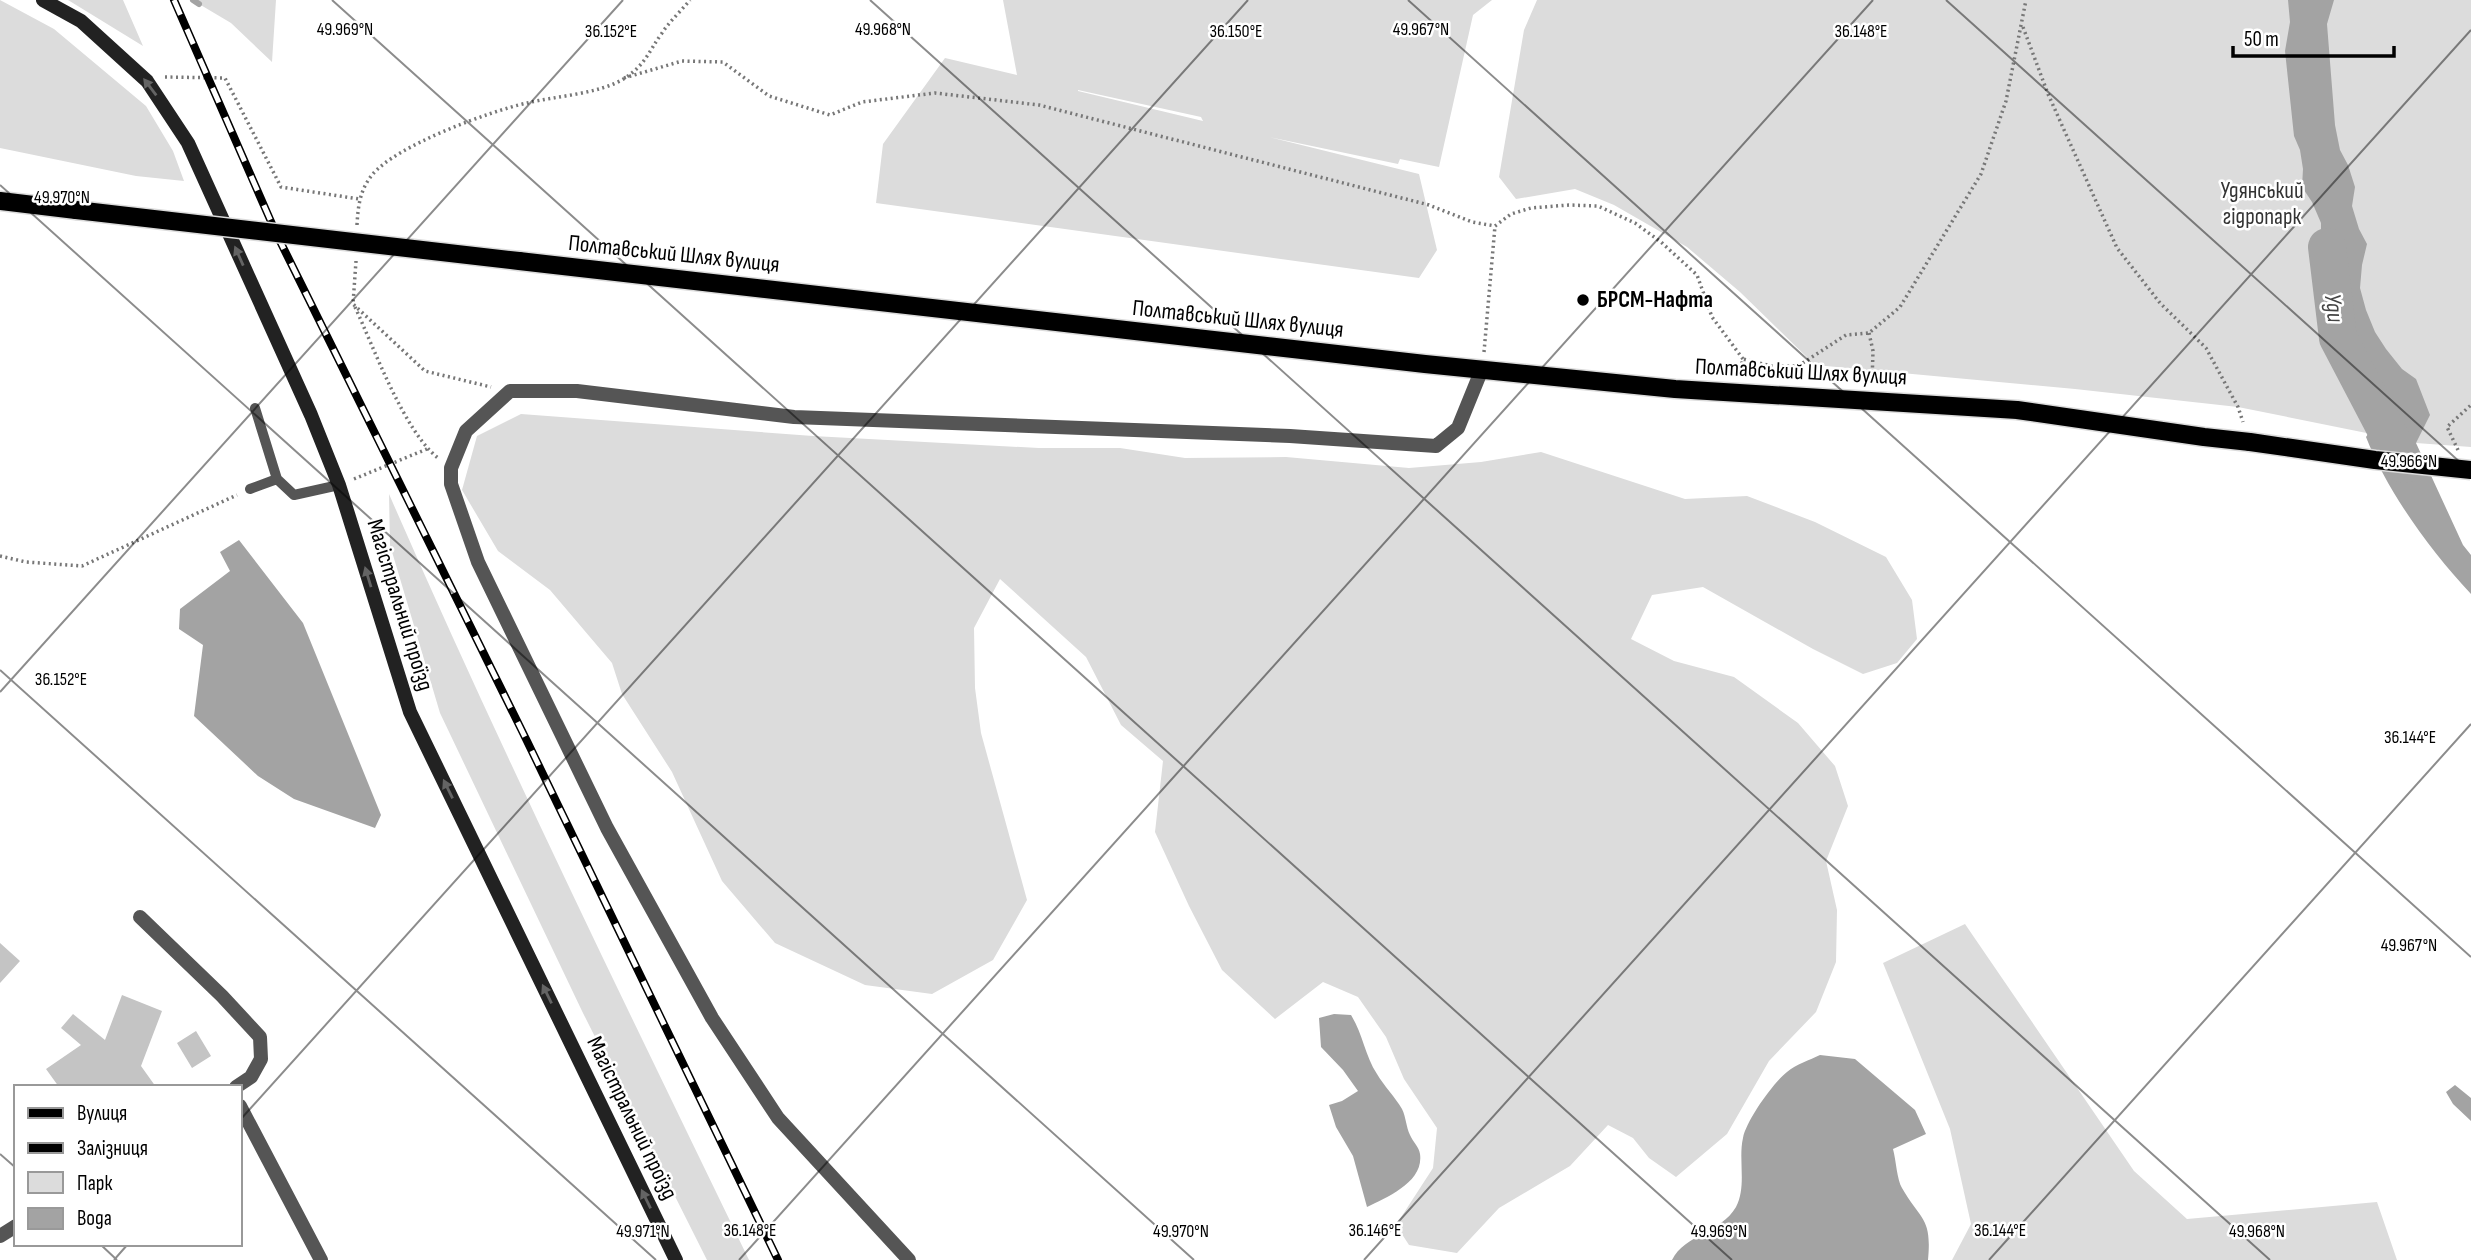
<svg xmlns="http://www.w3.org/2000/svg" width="2471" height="1260" font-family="'Sofia Sans Condensed',sans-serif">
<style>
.green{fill:#dcdcdc;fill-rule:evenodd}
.water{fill:#a3a3a3}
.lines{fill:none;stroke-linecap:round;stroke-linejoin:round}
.stream{stroke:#a3a3a3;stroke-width:6}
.river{stroke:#a3a3a3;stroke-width:38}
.building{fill:#c4c4c4}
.primary-casing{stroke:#dbdbdb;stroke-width:21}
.path{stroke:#777;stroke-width:3.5;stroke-dasharray:2 3.5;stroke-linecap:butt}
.service{stroke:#555;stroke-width:10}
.minor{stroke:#555;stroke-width:14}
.secondary{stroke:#222;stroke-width:14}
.primary{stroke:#000;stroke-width:18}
.rail-casing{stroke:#000;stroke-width:8}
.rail{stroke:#fff;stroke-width:5;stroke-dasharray:16;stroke-linecap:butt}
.primary-bridge-casing{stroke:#dbdbdb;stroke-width:21;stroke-linecap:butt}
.primary-bridge{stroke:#000;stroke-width:18}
.oneway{fill:#646464}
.ticks{fill:none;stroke:#000;stroke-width:2;stroke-opacity:0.45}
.poi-dot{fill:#000;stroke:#fff;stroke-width:2.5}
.labels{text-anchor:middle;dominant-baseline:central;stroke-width:5;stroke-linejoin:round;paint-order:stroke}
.park-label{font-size:23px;fill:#333;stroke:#fff}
.street-label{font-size:23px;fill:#000;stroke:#fff}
.poi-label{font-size:23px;font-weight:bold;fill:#000;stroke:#fff;text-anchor:start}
.water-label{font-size:24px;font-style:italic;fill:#444;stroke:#fff}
.ticks-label{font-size:18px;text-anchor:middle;fill:#000;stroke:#fff;stroke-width:5;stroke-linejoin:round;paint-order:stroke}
</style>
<rect width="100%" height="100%" fill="#fff"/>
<path class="green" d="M0 0 54 29 146 106 173 151 184 181 136 176 0 148Z
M68 0H123L143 46Z
M198 0H276L272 62 231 23 199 4Z
M1003 0H1492L1473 15 1439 167 1400 159 1398 164 1269 137 1419 174 1437 250 1419 278 876 203 883 144 945 58 1017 75ZM1078 90 1201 117 1203 121 1078 91Z
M1537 0H2471V447L2416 443 2238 407 2075 389 1815 365 1740 292 1687 247 1614 205 1575 189 1516 199 1499 177 1524 30Z
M521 414 813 436 1039 448H1120L1185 458 1286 457 1409 468 1481 462 1541 452 1685 499 1747 496 1815 522 1886 557 1912 600 1917 639 1897 663 1863 674 1813 649 1703 587 1652 595 1631 639 1674 661 1734 677 1798 723 1835 766 1848 806 1826 861 1837 910 1836 962 1816 1012 1769 1061 1727 1134 1676 1177 1649 1158 1633 1138 1608 1125 1570 1166 1499 1208 1457 1253 1409 1245 1396 1225 1433 1168 1437 1128 1404 1079 1386 1037 1358 997 1323 982 1275 1019 1222 970 1189 906 1155 832 1163 761 1121 725 1086 657 1000 579 974 628 975 688 981 733 1027 900 993 960 932 994 865 985 775 943 722 881 672 772 622 694 612 663 550 590 498 551 462 490 477 436Z
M389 494C502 753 626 1006 749 1260H707L582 1011 440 713 390 545Z
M1965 924 2134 1171 2187 1219 2377 1202 2397 1260H1952L1971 1224 1950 1129 1883 963Z"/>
<path class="water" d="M2288 0H2334L2327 24 2335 125 2340 150 2348 165 2355 187 2352 206 2359 229 2367 244 2362 265 2360 288 2366 310 2375 332 2386 349 2402 369 2416 379 2430 415 2416 443 2463 545 2471 555V594C2430 550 2388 493 2366 437L2386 408 2378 390 2371 395C2357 384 2353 372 2349 355L2353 347 2341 325 2330 286 2321 242V223L2312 202 2302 187 2303 169 2300 150 2294 136 2285 51 2290 22Z
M239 540 303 623 381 815 375 828 294 799 258 776 194 716 203 645 179 629 180 609 230 571 220 552Z
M1334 1014 1351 1015C1363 1034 1365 1056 1377 1074 1384 1086 1395 1097 1402 1109 1406 1117 1406 1127 1410 1135 1413 1142 1419 1147 1420 1154 1424 1182 1387 1197 1367 1207L1353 1156 1336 1127 1329 1105 1342 1101 1358 1091 1343 1070 1321 1047 1319 1018Z
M1820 1055 1855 1059 1915 1110 1926 1134 1893 1149C1896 1160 1897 1180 1902 1188 1921 1221 1932 1217 1928 1260H1672C1685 1234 1721 1233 1736 1207 1747 1186 1738 1160 1743 1138 1746 1121 1773 1083 1787 1072 1796 1064 1810 1060 1820 1055Z
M2455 1085 2471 1098V1121L2453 1104 2446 1092Z"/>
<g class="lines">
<path class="stream" d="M193 0 199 4"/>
<path class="river" d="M2327 247 2338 338 2404 464"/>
</g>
<path class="building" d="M0 943 20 961 0 983Z
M122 995 162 1011 141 1066 156 1087H59L46 1069 81 1045 61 1028 73 1014 105 1040Z
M196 1031 211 1056 192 1068 177 1043Z"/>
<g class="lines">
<g class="primary-casing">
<path id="primary" d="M0 201 76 210
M519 261 1425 364 1675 389 2017 410 2204 437 2250 442"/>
</g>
<path class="path" d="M2023 27 2048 94 2117 248 2160 303 2206 348 2238 407 2243 422
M165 77 225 78 281 187 359 199
M624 78 682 61 723 62 769 96 830 115 862 102 935 93 1039 105 1429 205 1472 222 1495 226
M357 225C358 206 360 190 372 175 395 146 490 111 527 103 556 96 600 94 625 78 646 64 649 51 662 33 670 21 681 11 690 0
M356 261 353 304 425 371 491 387
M355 307C374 348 404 431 438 458
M1869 333 1873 351 1872 383
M1484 352 1495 226 1511 214 1531 208 1569 205 1598 206 1635 223 1661 242 1697 275 1712 317 1743 359
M1739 374 1743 359 1771 366H1798L1846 335 1869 333 1900 307 1981 174 2006 101 2026 0
M2458 450 2447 427 2471 405
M354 479 427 449
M0 556 26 562 82 566 237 495"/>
<path class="service" d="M255 408 277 479
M250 489 277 479 294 495 339 485"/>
<path class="minor" d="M140 917 222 996 260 1037 261 1059 251 1077 236 1087
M240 1106 321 1260
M0 1236 16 1226
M909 1260 778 1118 712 1018 607 828 478 562 451 484V468L466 431 510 391H577L794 417 1290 436 1436 446 1458 428 1482 369"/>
<path class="secondary" d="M43 0 81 21 147 81 188 143 311 415 339 485 410 712 676 1260"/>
<use href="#primary" class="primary"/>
<g class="rail-casing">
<path id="rail" d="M174 0 276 233 526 739 778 1260"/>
</g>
<use href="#rail" class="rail"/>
<g class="primary-bridge-casing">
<path id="primary-bridge" d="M76 210 519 261
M2250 442 2375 460 2471 470"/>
</g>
<use href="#primary-bridge" class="primary-bridge"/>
</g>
<defs><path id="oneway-solid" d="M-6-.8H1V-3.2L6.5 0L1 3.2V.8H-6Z" transform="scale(1.75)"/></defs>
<g class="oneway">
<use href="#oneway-solid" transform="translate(150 87) rotate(-127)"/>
<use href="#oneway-solid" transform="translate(239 256) rotate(-114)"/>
<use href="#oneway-solid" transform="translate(368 577) rotate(-107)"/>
<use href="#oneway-solid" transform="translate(448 789) rotate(-116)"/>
<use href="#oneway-solid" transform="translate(547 994) rotate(-116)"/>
<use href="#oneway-solid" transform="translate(646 1199) rotate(-116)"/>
</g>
<path class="ticks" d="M332 0 1732 1260M870 0 2270 1260M1408 0 2471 957M1946 0 2471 472M0 185 1194 1260M0 670 656 1260M0 692 623 0M240 1120 1248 0M0 1154 16 1168M100 1244 117 1260M114 1260 128 1244M739 1260 1873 0M1364 1260 2471 30M1989 1260 2471 724"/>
<circle class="poi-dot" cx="1583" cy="300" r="7"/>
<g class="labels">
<g class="park-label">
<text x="2262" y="191">Удянський<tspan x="2262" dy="26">гідропарк</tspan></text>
</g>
<g class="street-label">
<text transform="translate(674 254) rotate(6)">Полтавський Шлях вулиця</text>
<text transform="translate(1238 319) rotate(6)">Полтавський Шлях вулиця</text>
<text transform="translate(1801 372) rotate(3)">Полтавський Шлях вулиця</text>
<text transform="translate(400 605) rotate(73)">Магістральний проїзд</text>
<text transform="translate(632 1118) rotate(64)">Магістральний проїзд</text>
</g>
<g class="poi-label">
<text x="1597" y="300">БРСМ-Нафта</text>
</g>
<g class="water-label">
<text transform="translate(2334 308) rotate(83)">Уди</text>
</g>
</g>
<g class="ticks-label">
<text x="345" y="35">49.969°N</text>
<text x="883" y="35">49.968°N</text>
<text x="1421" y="35">49.967°N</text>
<text x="1236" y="37">36.150°E</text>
<text x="611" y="37">36.152°E</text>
<text x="1861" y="37">36.148°E</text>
<text x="62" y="203">49.970°N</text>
<text x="2409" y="467">49.966°N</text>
<text x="61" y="685">36.152°E</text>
<text x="2410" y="743">36.144°E</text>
<text x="2409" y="951">49.967°N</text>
<text x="750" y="1236">36.148°E</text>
<text x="1375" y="1236">36.146°E</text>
<text x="2000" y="1236">36.144°E</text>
<text x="643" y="1237">49.971°N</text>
<text x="1181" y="1237">49.970°N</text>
<text x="1719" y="1237">49.969°N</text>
<text x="2257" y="1237">49.968°N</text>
</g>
<rect x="14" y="1085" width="228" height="161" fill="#ffffff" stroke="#999999" stroke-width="2"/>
<rect x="28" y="1108" width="35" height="10" fill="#000000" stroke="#999999" stroke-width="2"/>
<text x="77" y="1120" font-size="21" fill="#000000">Вулиця</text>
<rect x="28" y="1143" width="35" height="10" fill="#000000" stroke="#999999" stroke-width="2"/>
<text x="77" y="1155" font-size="21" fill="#000000">Залізниця</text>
<rect x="28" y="1172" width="35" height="21" fill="#dcdcdc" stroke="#999999" stroke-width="2"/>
<text x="77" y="1190" font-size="21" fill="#000000">Парк</text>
<rect x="28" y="1208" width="35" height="21" fill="#a3a3a3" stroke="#999999" stroke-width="2"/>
<text x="77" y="1225" font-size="21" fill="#000000">Вода</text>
<path d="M2233 46v10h161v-10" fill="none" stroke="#000000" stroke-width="3.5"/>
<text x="2244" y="46" font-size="21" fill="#000000" stroke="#ffffff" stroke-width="5" paint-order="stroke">50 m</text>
</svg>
